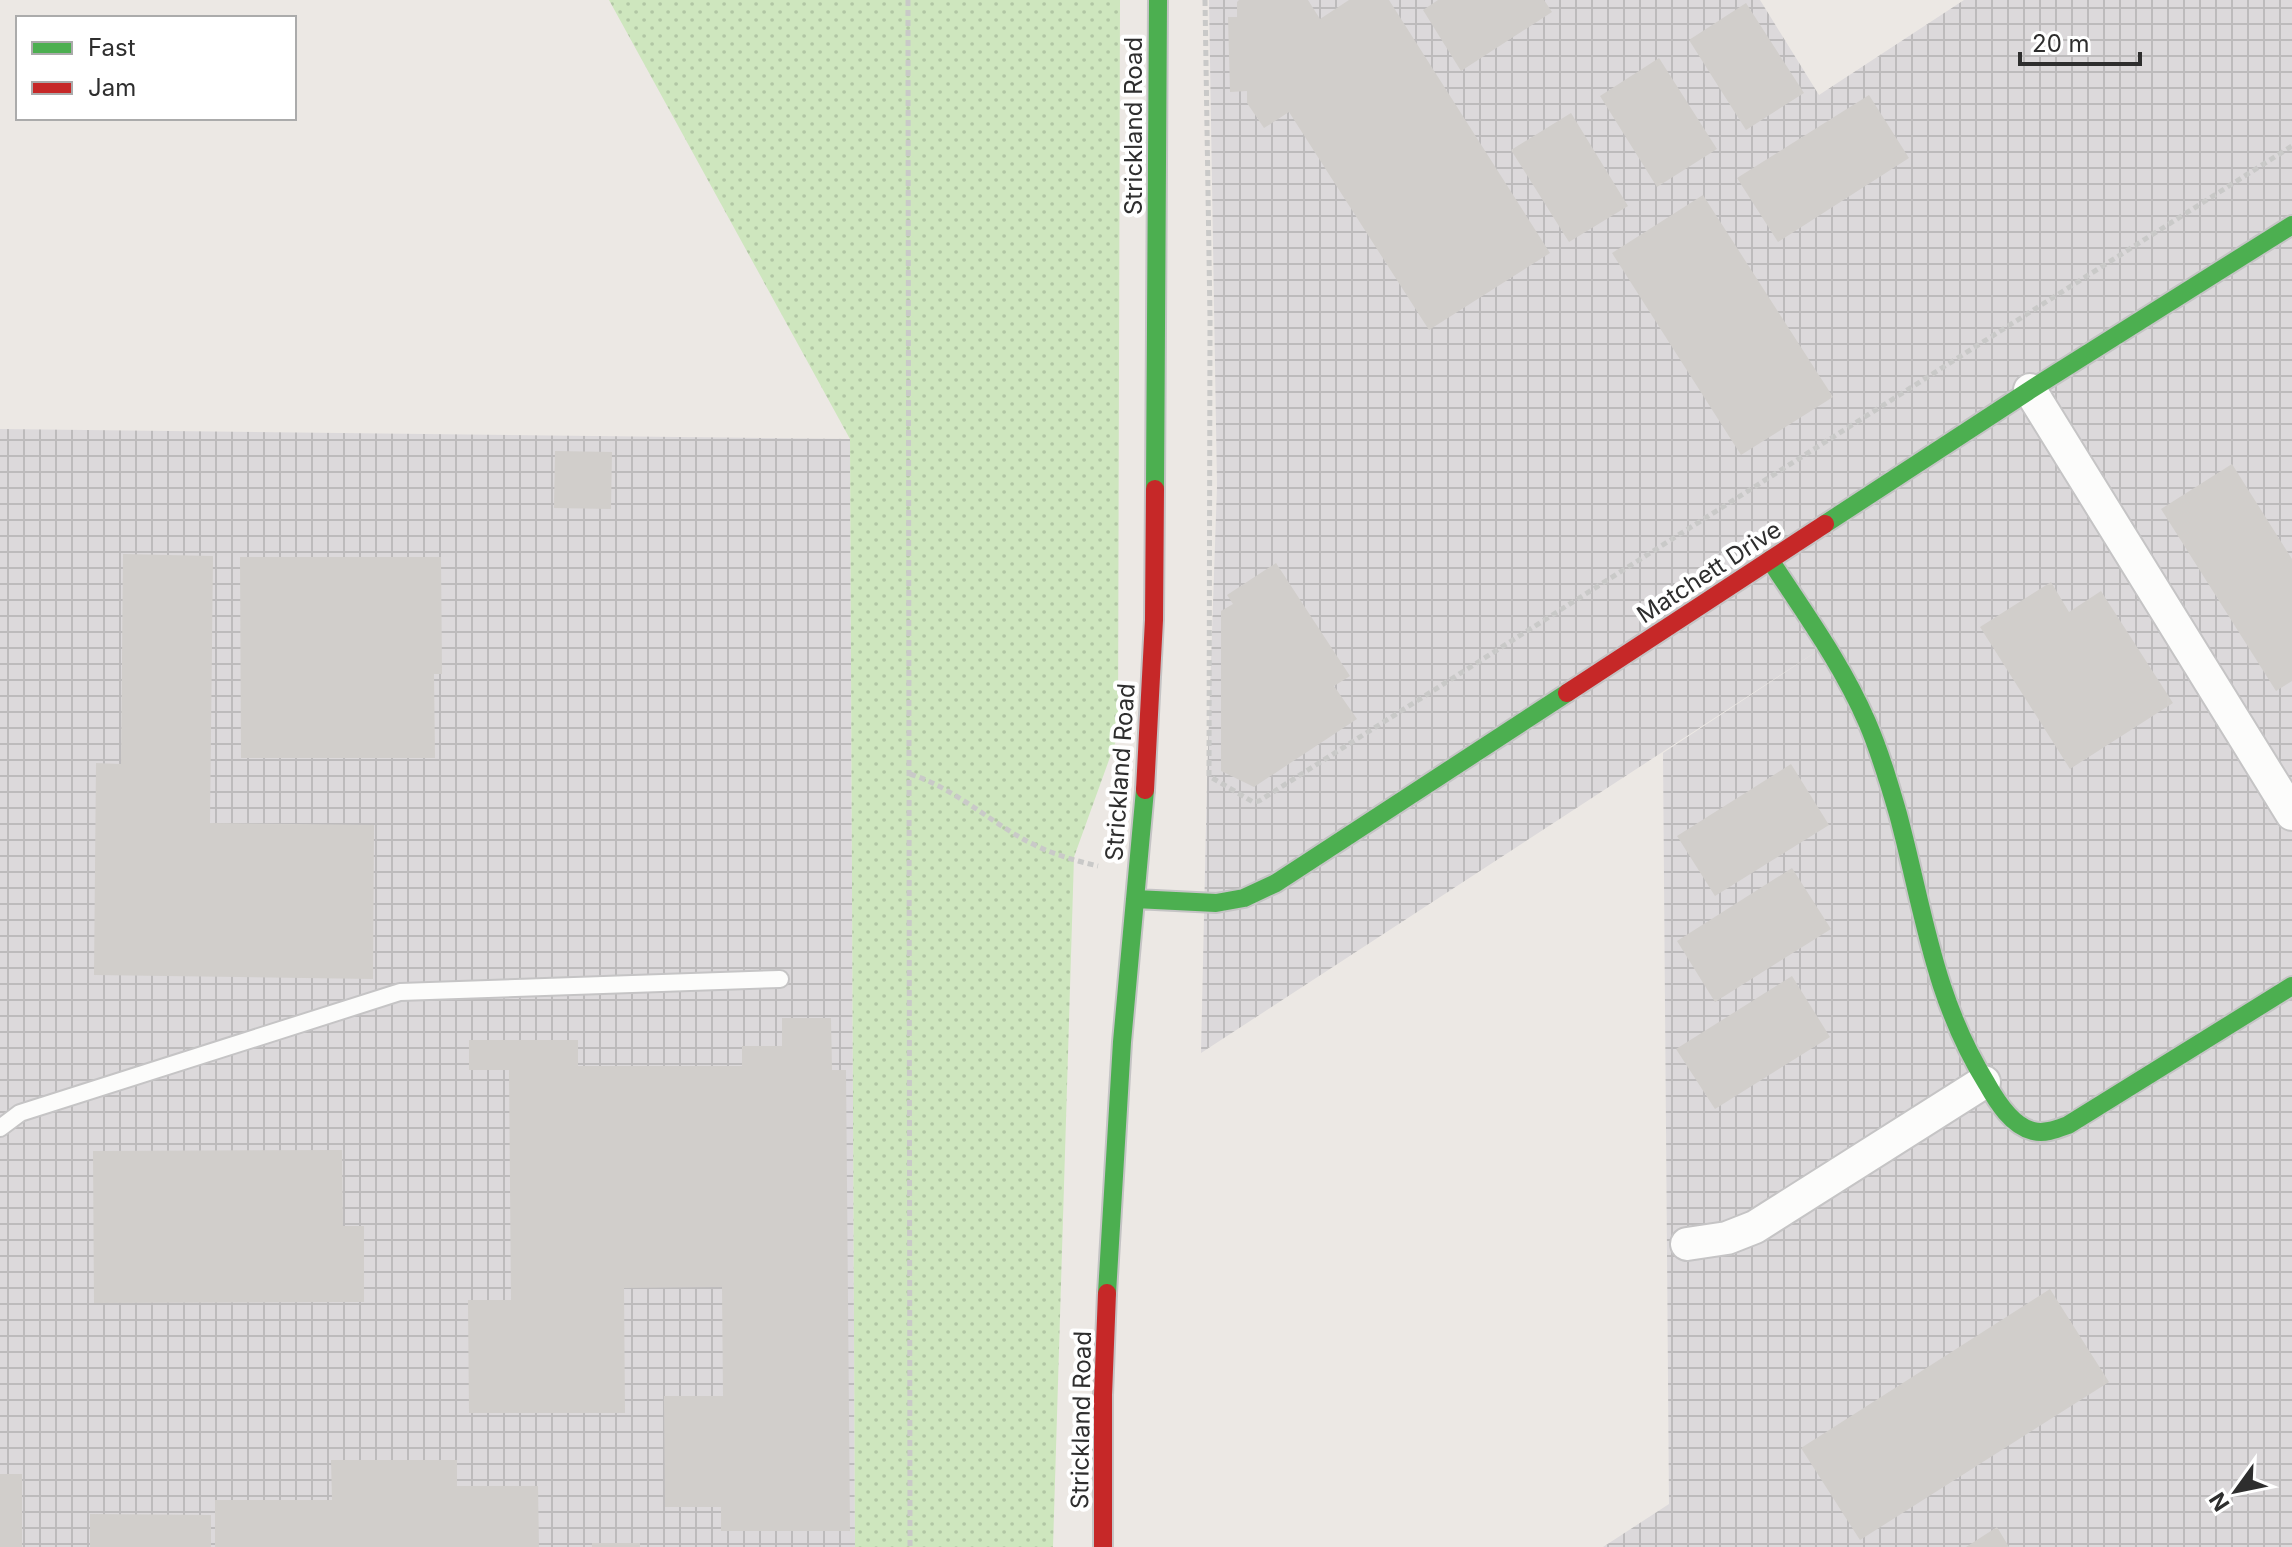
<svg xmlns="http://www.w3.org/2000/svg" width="2292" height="1547" font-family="Inter,sans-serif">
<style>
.industrial{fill:url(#industrial-grid)}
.grass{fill:url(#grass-dots)}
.building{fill:#d1cecb}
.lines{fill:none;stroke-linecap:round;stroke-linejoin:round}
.lane-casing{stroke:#c5c4c5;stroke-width:20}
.street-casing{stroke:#c5c4c5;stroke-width:36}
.fast-casing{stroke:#c5c4c5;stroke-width:22}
.jam-casing{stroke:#c5c4c5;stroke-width:22}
.path{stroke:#c9c9c8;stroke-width:5;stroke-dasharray:6 4;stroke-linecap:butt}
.lane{stroke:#fcfcfb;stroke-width:16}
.street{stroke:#fcfcfb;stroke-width:32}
.fast{stroke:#4caf50;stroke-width:18}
.jam{stroke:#c62828;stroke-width:18}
.labels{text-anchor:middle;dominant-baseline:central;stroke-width:8;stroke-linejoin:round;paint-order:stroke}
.street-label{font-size:24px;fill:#2e2e2e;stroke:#fff}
</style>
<defs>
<pattern id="industrial-grid" width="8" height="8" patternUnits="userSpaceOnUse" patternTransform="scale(2)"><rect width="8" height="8" fill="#dcd9db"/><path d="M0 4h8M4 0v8" fill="none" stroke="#bdbbbc"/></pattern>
<pattern id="grass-dots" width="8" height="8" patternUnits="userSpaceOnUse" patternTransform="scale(2)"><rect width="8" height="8" fill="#cee6be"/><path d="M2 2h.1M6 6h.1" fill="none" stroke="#b1c6a4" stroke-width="1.8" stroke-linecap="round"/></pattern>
</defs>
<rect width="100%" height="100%" fill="#ece8e4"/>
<path class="industrial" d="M1209 0H1760L1819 95 1964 0H2292V1547H1603L1669 1504 1663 753 1828 644 1201 1053 1207 780 1217 486Z
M0 429 850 439 855 1547H0Z"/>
<path class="grass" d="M609 0H1120L1118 735 1074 857 1053 1547H855L850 439Z"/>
<path class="building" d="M1239 0H1308L1320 19 1349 0H1389L1550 253 1429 330 1289 112 1264 128 1247 103V91L1230 92 1228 17H1237V2Z
M1438 0H1544L1552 12 1461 71 1423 10Z
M1746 3 1804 93 1746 130 1689 40Z
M1659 58 1717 149 1657 187 1600 96Z
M1869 95 1909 158 1778 242 1737 178Z
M1571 113 1628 206 1569 242 1511 150Z
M1703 195 1833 397 1741 455 1612 253Z
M555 451 612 452 611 509 554 508Z
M2232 464 2292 559V681L2276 691 2161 509Z
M123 554 213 556 210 823 374 825 373 979 94 975 96 763 121 764Z
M240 557H441L442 674H434L435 758H241Z
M1276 563 1350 676 1334 686 1357 719 1254 787 1221 771V611L1233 604 1227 595Z
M2051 582 2069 612 2101 591 2173 703 2070 769 1980 627Z
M1791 764 1829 825 1715 896 1677 836Z
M1792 868 1831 929 1715 1002 1677 941Z
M1792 976 1830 1037 1715 1109 1676 1049Z
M782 1018H831L832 1070H846L850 1531H721V1507H665L664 1396H723L722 1287 624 1288 625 1413H469L468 1300H511L509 1070H469V1040H578V1066H742V1046H782Z
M342 1150 343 1226H364V1302L94 1303 93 1151Z
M2050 1289 2109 1382 1860 1540 1801 1448Z
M331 1460H457V1486H538L539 1547H215V1500H332Z
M0 1474H22V1547H0Z
M90 1514 211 1515V1547H90Z
M1997 1527 2009 1547H1966Z
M592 1543H640V1547H592Z"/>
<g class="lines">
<g class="lane-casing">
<path id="lane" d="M0 1128 20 1113 400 992 780 979"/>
</g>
<g class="street-casing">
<path id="street" d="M2030 390 2292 814
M1687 1244 1727 1238 1755 1227 1984 1082"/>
</g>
<g class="fast-casing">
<path id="fast" d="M1155 489 1158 0
M1825 524 2030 390 2292 225
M1770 560C1804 612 1842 664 1867 722 1880 752 1889 783 1898 814 1924 911 1933 997 1987 1084 1997 1102 2012 1126 2033 1131 2045 1134 2057 1129 2068 1125L2292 986
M1135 899 1216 903 1244 898 1276 883 1567 693
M1107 1293 1122 1042 1145 790"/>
</g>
<g class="jam-casing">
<path id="jam" d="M1567 693 1825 524
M1145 790 1154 620 1155 489
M1103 1547V1395L1107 1293"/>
</g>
<path class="path" d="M908 0 910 1547
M1205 0 1210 319 1209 776 1253 802 1259 801 2292 146
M910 774C953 788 984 817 1023 839 1046 852 1072 860 1098 866"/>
<use href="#lane" class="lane"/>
<use href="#street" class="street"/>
<use href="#fast" class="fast"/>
<use href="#jam" class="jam"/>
</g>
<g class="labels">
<g class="street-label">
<text transform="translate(1133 126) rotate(-90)">Strickland Road</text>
<text transform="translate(1709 572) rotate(-33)">Matchett Drive</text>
<text transform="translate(1120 772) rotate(-86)">Strickland Road</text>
<text transform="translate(1081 1420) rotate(-89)">Strickland Road</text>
</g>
</g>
<rect x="16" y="16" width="280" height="104" fill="#ffffff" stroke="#ababab" stroke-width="2"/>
<rect x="32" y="42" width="40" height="12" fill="#4caf50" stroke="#ababab" stroke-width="2"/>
<text x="88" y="56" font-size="24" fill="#2e2e2e">Fast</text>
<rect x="32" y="82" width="40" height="12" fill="#c62828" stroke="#ababab" stroke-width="2"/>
<text x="88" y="96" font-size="24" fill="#2e2e2e">Jam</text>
<g transform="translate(2236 1491) rotate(237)" stroke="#ffffff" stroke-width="6" paint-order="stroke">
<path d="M0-6L14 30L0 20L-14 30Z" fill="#2e2e2e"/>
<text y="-12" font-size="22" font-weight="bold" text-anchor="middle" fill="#2e2e2e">N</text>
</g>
<path d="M2020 52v12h120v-12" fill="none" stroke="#2e2e2e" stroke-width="4"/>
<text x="2032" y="52" font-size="24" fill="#2e2e2e" stroke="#ffffff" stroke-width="6" paint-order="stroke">20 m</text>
</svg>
